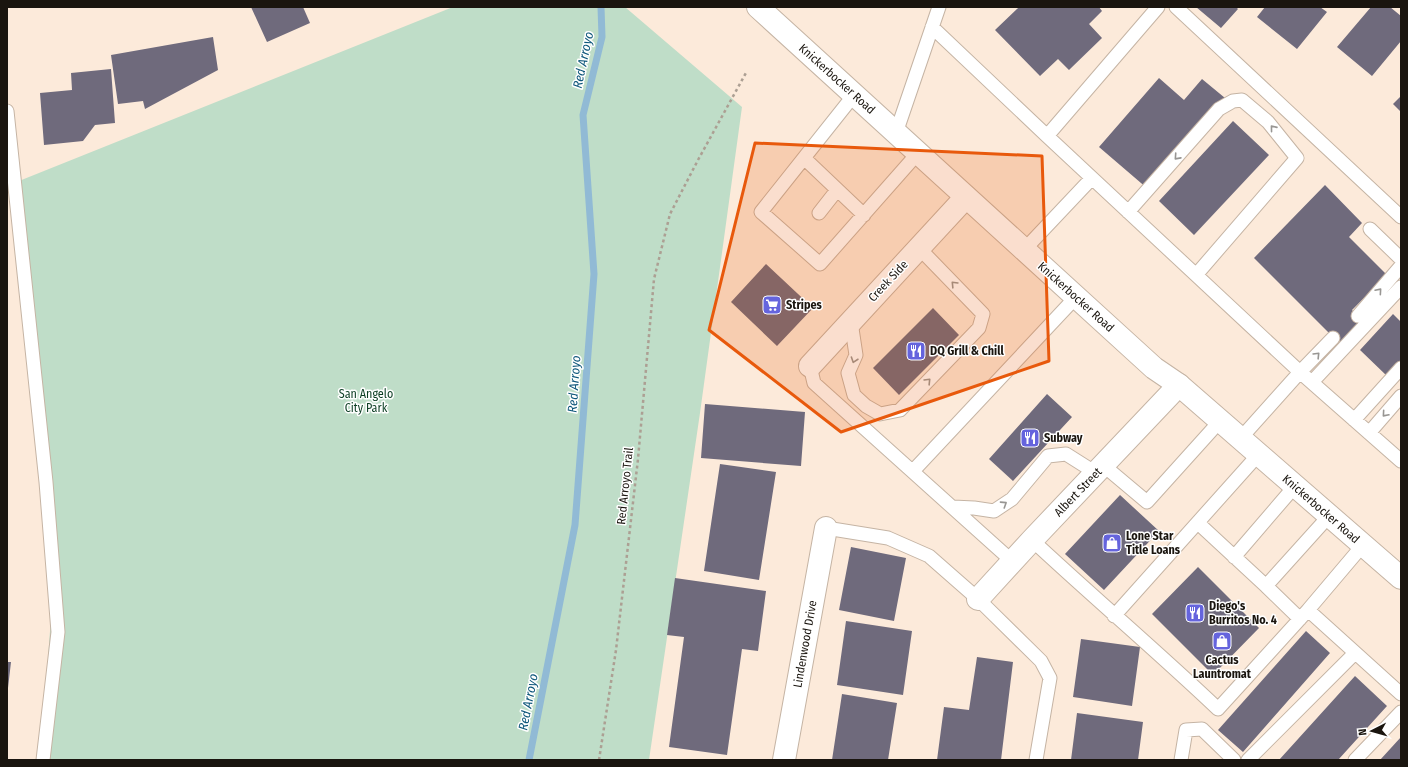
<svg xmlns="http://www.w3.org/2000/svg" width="1408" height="767" font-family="'Fira Sans Condensed',sans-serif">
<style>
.green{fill:#bfddc8}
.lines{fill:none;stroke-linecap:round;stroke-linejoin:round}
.stream{stroke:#91bad5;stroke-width:7}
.building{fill:#6f6a7c}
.service-casing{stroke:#c5b4a4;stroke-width:15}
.minor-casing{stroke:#c5b4a4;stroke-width:24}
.secondary-casing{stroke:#c5b4a4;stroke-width:24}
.path{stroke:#ac9f93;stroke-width:2.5;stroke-dasharray:3 3;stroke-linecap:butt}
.service{stroke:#fff;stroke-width:13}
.minor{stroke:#fff;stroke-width:22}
.secondary{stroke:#fff;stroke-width:22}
.oneway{stroke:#989693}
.marked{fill:#e8590c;fill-opacity:0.2;stroke:#e8590c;stroke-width:3;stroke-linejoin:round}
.labels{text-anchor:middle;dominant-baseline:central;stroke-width:3;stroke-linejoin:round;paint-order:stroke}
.street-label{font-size:12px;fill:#1a150f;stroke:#fff}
.poi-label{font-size:12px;font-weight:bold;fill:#1a150f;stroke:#fff;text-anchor:start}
.park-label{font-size:12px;fill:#0c3e23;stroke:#fff}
.water-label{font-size:13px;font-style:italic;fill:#0d567a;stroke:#fff}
</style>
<rect width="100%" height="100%" fill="#fceada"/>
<path class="green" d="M453 7H625L742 107 700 413 649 760H37L43 726 52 604 9 185Z"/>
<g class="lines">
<path class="stream" d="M529 760 575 525 594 274 583 115 602 37 601 7"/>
</g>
<path class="building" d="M251 7H303L310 23 267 42Z
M1019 7H1099L1102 11 1089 24 1102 38 1069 70 1058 59 1040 76 995 30Z
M1196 7H1236L1238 9 1221 28Z
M1265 7H1320L1327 12 1297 49 1257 17Z
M1371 7H1390L1401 16V41L1372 76 1337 47Z
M213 37 218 70 145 109 143 101 118 104 111 55Z
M111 69 115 123 95 125 83 141 44 145 40 93 72 90 71 73Z
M1159 78 1184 100 1202 79 1225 98 1148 189 1099 147Z
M1401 96V112L1393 104Z
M1233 121 1269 155 1194 235 1159 201Z
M1325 185 1362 223 1349 237 1387 275 1352 310 1362 320 1339 343 1254 258Z
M766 264 813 308 777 346 731 302Z
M933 308 959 335 899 395 873 368Z
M1393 314 1401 322V361L1387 376 1360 350Z
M1047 394 1072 417 1013 481 989 459Z
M705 404 805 412 801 466 701 458Z
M720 464 776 472 759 580 704 571Z
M1120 495 1159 531 1104 590 1065 554Z
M851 547 906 558 894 621 839 610Z
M1198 567 1259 628 1213 675 1152 614Z
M675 578 766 591 758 651 742 649 727 755 669 747 684 637 667 635Z
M846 621 912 631 903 695 837 685Z
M1306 631 1330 653 1243 752 1218 730Z
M1081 639 1140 647 1132 706 1073 697Z
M977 657 1013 662 1001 760H937L944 707 969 710Z
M7 662H11L8 688H7Z
M1355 676 1387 706 1338 760H1279Z
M842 694 897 703 888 760H832Z
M1077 713 1143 722 1138 760H1071Z
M1401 737V760H1380Z"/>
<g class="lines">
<g class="service-casing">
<path id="service" d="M1176 7 1401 217
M932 27 1047 136 1300 372 1333 338
M854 95 761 212 820 264 918 153
M7 111 46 482 58 632 43 760
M896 133 939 7
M1047 136 1158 7
M804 158 864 215
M1128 212 1219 109 1233 101 1242 100 1268 122 1297 158 1196 275
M819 213 837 190
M1370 229 1401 259
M1024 250 1092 178
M1358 316 1401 266
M851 322 856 355 848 373 854 395 866 406 880 414 900 410 979 328 983 314 919 248
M810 366 814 383 1012 561
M1312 382 1401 287
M1354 420 1401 368
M1369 433 1401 396
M1240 439 1300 372 1401 461
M1103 465 1147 502 1220 421
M913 471 1076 297
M953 507 974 508 994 511 1012 499 1048 456 1066 454 1096 473
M1198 523 1266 586 1300 619
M826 528 888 538 929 556 978 599 1041 661 1050 678 1036 760
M1032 540C1093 597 1157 651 1218 709L1308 610 1363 545
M1234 557 1295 486
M1266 586 1329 516
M1308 610 1401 694
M1114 616 1258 455
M1181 760 1186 730 1202 729 1234 760
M1248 760 1355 653
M1355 760 1401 712"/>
</g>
<g class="minor-casing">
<path id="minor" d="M810 366 966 197
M978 599 1032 540 1179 385
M784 760 826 528"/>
</g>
<g class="secondary-casing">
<path id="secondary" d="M758 7 1154 368 1179 385 1401 578"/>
</g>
<path class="path" d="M599 760 616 650 638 459 654 279 670 214 698 160 747 71"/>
<use href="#service" class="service"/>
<use href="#minor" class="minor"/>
<use href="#secondary" class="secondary"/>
</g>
<defs><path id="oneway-chevron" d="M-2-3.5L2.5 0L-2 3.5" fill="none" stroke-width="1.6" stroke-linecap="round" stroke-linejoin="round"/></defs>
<g class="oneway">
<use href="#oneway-chevron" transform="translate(1273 128) rotate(-129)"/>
<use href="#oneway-chevron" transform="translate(1177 157) rotate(132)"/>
<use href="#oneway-chevron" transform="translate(954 284) rotate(-134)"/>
<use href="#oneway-chevron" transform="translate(1379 291) rotate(-49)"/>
<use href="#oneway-chevron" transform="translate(1317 355) rotate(-46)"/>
<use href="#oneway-chevron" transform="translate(854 360) rotate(109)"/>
<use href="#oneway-chevron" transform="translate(928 381) rotate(-46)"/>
<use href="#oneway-chevron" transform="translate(1385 414) rotate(131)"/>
<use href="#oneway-chevron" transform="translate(1004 504) rotate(-33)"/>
</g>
<path class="marked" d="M755 143 1042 156 1049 361 841 432 709 330Z"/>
<defs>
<g id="supermarket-square" transform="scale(1)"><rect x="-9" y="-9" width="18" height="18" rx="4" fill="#6564dd" stroke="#fff"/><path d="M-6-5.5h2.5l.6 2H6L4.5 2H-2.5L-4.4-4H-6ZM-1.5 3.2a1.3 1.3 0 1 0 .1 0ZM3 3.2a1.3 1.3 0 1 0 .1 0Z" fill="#fff"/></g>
<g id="restaurant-square" transform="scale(1)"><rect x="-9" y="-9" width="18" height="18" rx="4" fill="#6564dd" stroke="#fff"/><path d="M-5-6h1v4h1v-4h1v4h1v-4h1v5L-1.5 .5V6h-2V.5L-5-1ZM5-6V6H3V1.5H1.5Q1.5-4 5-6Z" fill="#fff"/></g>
<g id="shop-square" transform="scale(1)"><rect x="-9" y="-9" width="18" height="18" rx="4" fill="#6564dd" stroke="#fff"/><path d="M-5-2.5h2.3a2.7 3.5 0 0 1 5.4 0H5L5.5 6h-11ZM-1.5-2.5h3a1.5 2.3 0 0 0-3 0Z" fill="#fff"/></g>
</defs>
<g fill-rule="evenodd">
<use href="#supermarket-square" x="772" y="305"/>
<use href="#restaurant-square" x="916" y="351"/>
<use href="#restaurant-square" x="1030" y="438"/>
<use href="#shop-square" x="1112" y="543"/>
<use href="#restaurant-square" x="1195" y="613"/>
<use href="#shop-square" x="1222" y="641"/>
</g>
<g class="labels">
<g class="street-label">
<text transform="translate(837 79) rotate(42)">Knickerbocker Road</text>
<text transform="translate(888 281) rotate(-47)">Creek Side</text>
<text transform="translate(1076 297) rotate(42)">Knickerbocker Road</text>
<text transform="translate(625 486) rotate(-84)">Red Arroyo Trail</text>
<text transform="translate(1078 492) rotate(-46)">Albert Street</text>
<text transform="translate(1321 509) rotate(41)">Knickerbocker Road</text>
<text transform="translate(805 644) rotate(-80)">Lindenwood Drive</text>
</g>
<g class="poi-label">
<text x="786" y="305">Stripes</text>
<text x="930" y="351">DQ Grill &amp; Chill</text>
<text x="1044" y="438">Subway</text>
<text x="1126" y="536">Lone Star<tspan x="1126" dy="14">Title Loans</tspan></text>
<text x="1209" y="606">Diego's<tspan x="1209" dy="14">Burritos No. 4</tspan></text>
<text x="1222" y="660" text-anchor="middle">Cactus<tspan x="1222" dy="14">Launtromat</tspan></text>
</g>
<g class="park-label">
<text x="366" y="394">San Angelo<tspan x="366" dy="14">City Park</tspan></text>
</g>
<g class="water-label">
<text transform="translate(583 60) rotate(-78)">Red Arroyo</text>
<text transform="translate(574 384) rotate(-86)">Red Arroyo</text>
<text transform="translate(528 702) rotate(-79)">Red Arroyo</text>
</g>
</g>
<rect width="1408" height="767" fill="none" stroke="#1a150f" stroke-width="16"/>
<g transform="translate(1372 731) rotate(264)" stroke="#ffffff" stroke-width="3" paint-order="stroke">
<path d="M0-3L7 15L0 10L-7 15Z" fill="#1a150f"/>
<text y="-6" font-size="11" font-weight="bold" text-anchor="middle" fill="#1a150f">N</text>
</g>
</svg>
